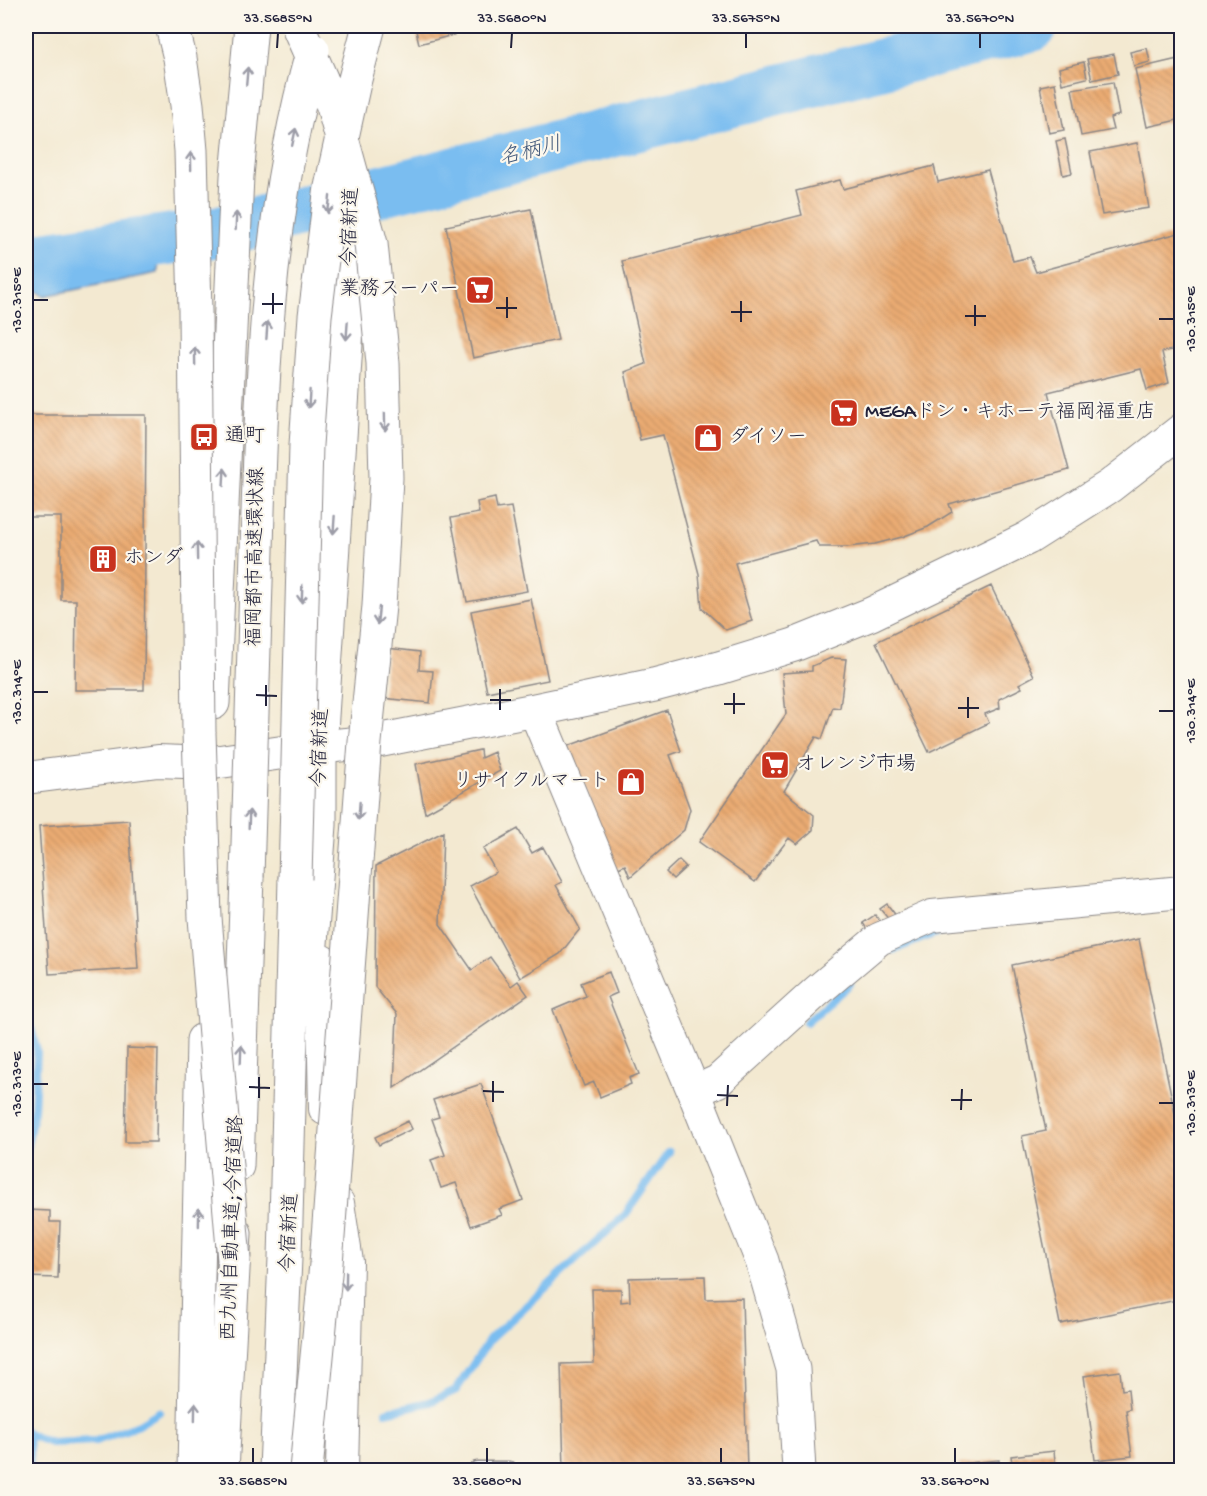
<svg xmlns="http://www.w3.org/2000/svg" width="1207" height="1496" font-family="'Gochi Hand','Klee One',sans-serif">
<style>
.water{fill:#7abdf0;stroke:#4e7096;stroke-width:1.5}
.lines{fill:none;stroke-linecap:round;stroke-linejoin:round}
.stream{stroke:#7abdf0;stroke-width:8}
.river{stroke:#7abdf0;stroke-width:51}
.building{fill:url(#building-back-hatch)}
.service-casing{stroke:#8a8686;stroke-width:19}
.minor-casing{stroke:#8a8686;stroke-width:34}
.tertiary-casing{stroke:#8a8686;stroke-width:35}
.trunk-casing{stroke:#8a8686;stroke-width:35}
.motorway-casing{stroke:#8a8686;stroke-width:35}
.service{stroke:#fff;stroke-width:16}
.minor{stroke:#fff;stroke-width:32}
.tertiary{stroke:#fff;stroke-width:33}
.trunk{stroke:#fff;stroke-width:33}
.motorway{stroke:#fff;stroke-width:33}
.motorway-bridge-casing{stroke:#8a8686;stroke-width:35;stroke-linecap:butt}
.motorway-bridge{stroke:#fff;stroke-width:33}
.oneway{stroke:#9c9ca7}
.ticks{fill:none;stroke:#22223b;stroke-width:2}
.labels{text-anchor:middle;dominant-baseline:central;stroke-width:4.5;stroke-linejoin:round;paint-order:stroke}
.street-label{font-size:20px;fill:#22223b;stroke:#fbf7ec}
.poi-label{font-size:20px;fill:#22223b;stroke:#fbf7ec;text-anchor:start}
.water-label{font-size:21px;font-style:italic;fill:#41587a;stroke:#fbf7ec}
.neatline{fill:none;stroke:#22223b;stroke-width:2}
.ticks-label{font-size:15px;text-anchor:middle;fill:#22223b}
</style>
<defs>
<pattern id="building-back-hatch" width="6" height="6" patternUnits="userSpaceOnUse" patternTransform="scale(1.5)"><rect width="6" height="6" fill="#eaab72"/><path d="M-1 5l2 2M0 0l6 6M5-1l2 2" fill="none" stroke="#c89364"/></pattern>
</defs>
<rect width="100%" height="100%" fill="#fbf7ec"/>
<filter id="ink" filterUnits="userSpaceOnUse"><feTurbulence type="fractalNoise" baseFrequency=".0167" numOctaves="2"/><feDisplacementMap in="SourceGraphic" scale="12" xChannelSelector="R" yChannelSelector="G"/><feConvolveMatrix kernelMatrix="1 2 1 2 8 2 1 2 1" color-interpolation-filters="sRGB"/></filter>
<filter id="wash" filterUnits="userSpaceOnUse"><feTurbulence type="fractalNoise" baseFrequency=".008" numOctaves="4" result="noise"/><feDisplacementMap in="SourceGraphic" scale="24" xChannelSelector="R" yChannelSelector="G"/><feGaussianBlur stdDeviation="1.35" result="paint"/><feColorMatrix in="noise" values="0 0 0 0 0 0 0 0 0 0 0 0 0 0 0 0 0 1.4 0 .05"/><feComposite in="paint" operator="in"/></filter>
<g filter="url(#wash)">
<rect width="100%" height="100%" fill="#f3e9d1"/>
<path class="water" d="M159 218 158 273 44 296 26 282V246L58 242Z"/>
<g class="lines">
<path class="stream" d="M893 950 933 934 960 928
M26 1009 37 1051 34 1110 26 1151
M806 1022 850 984
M386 1412 430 1402 456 1390 490 1339 625 1215 669 1152
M26 1431 28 1434 51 1443 96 1441 136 1426 159 1412
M28 1434 30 1470"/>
<path class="river" d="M26 260 218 232 1032 26"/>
</g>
<g id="blocks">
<path class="building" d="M415 26H487L419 44Z
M1147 48 1150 62 1134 66 1130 52Z
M1114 54 1118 74 1092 80 1087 59Z
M1182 58V119L1147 127 1135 69Z
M1084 62 1087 78 1062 84 1059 68Z
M1113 82 1119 115 1110 118 1113 130 1081 136 1072 89Z
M1055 83 1064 130 1049 133 1040 86Z
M1065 139 1072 173 1063 175 1056 141Z
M1137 143 1149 208 1102 215 1090 152Z
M934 166 938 182 988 170 1013 261 1030 257 1036 272 1182 232V348L1162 352 1169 383 1147 390 1141 369 1048 392 1069 470 949 504 952 512 928 527 902 537 875 544 847 547H819L816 541 735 563 752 621 726 630 702 608 699 574 663 435 640 440 625 372 646 364 622 261 802 215 796 191 840 180 843 189Z
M531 209 558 340 473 358 446 226Z
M26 415H146L144 690H75L76 600H61V517H26Z
M495 498 497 509 511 507 527 591 467 602 451 518 479 513 477 502Z
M991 586 1034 676 1019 684 1022 688 999 699 1000 708 985 714 989 723 929 752 876 642Z
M531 599 548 680 487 692 471 611Z
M387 648 420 652 419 670 433 671 430 703 382 698Z
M831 658 846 659 840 708 833 707 822 739 816 737 784 791 814 815 813 830 797 844 789 838 755 882 699 842 786 714 782 673 812 671V666Z
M667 710 681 751 670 755 690 809 684 830 630 877 625 865 616 869 568 746Z
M480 750 481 758 494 752 500 771 425 813 416 764Z
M129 820 138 969 49 974 39 826Z
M518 829 532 853 543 847 562 882 556 885 580 929 560 954 520 978 470 886 496 872 483 849Z
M443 832 440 924 472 970 490 957 511 986 518 981 528 995 394 1088 397 1014 375 987 376 866Z
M679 860 686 867 673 879 666 872Z
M887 904 897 917 891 922 880 909Z
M875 915 881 923 868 931 863 923Z
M1139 939 1182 1148V1299L1060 1324 1022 1136 1046 1131 1012 965Z
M609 972 617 993 608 997 639 1074 629 1078 631 1084 600 1097 594 1082 584 1086 553 1010 586 996 581 983Z
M127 1048 158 1049 156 1142H125Z
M481 1084 523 1200 499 1209 502 1215 471 1226 456 1183 441 1188 431 1160 445 1155 432 1119 439 1117 433 1100Z
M408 1121 412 1129 379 1145 375 1137Z
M28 1210 50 1211V1222H60L58 1278 26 1277Z
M705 1276 706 1299 742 1298 747 1470H564L561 1364 594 1363 592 1289H621V1302L630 1301 629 1278Z
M1120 1371 1122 1390 1128 1389 1130 1409 1126 1410 1132 1456 1095 1460 1084 1376Z
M1054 1451 1056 1470H1013L1011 1456Z
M999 1460 1000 1470H960L959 1464Z
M1134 1465 1135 1470H1116V1468Z"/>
</g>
</g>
<g filter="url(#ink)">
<use href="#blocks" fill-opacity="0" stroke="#8a8686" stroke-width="1.5"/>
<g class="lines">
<g class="service-casing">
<path id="service" d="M477 1470H509"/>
</g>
<g class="minor-casing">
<path id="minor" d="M26 778 158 761 210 763
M322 961 325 1109
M694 1092 718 1081 816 992 879 939 932 916 1182 892
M338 1203 347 1262 342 1470"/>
</g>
<g class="tertiary-casing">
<path id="tertiary" d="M535 710 694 1092 762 1261 793 1369 799 1470
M210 763 320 747 372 742 535 710 654 685 719 668 794 645 871 614 1028 538 1110 486 1182 430"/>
</g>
<g class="trunk-casing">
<path id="trunk" d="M213 703 237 176 251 26
M306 1009 320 825V747L352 251 353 192
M194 1470 203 1040"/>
</g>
<g class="motorway-casing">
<path id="motorway" d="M237 1166 247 877
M222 1470 235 1233
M276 1470 285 1258 295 879"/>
</g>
<use href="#service" class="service"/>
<use href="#minor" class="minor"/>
<use href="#tertiary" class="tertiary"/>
<use href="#trunk" class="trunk"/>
<use href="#motorway" class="motorway"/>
<g class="motorway-bridge-casing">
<path id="motorway-bridge" d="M172 26 180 58 187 105 191 151 195 311 199 733 205 918 234 1260
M298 26 333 106 371 244 383 363 386 478 379 606 365 742 326 1264 306 1470
M247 877C251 768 254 659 257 550 261 383 267 211 313 50
M295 879 306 445 315 316 331 187 354 83 369 26"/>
</g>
<use href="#motorway-bridge" class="motorway-bridge"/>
</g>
<defs><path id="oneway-shaft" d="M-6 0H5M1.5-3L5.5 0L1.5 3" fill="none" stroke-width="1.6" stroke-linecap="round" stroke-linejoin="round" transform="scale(1.5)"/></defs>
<g class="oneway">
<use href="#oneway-shaft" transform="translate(247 76) rotate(-85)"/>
<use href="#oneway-shaft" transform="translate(294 137) rotate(-78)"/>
<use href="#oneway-shaft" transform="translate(191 161) rotate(-91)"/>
<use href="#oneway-shaft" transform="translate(329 205) rotate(97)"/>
<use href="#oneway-shaft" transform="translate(236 221) rotate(-88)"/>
<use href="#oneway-shaft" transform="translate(267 330) rotate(-86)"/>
<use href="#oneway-shaft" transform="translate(347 331) rotate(94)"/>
<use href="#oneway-shaft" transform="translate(195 356) rotate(-91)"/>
<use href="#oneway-shaft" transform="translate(309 399) rotate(94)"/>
<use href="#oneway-shaft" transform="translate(385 422) rotate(89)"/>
<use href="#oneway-shaft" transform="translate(224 477) rotate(-87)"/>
<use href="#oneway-shaft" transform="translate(334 525) rotate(94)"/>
<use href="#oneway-shaft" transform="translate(197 551) rotate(-91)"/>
<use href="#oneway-shaft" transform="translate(302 594) rotate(92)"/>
<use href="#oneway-shaft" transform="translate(378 616) rotate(96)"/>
<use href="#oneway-shaft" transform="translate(359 811) rotate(94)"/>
<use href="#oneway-shaft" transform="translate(249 819) rotate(-88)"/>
<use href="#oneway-shaft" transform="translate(241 1054) rotate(-88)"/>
<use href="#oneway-shaft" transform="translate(199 1217) rotate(-89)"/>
<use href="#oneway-shaft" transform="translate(346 1281) rotate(91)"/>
<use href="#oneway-shaft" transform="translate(195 1412) rotate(-89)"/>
</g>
</g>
<path class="ticks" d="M277 48 278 33M511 48 512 33M746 48V33M980 48V33M33 300H48M262 304H283M496 308H517M731 312H752M273 314V293M965 316H986M507 318V297M1159 319H1174M741 322V301M975 326V305M33 692H48M256 695 277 696M490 700H511M724 704H745M266 706V685M958 708H979M500 710V689M1159 711H1174M734 714V693M968 718V697M33 1084H48M249 1087 270 1088M483 1091 504 1092M717 1095 738 1096M259 1098V1077M951 1100H972M493 1102V1081M1159 1103H1174M727 1106 728 1085M961 1110 962 1089M253 1463V1448M487 1463V1448M721 1463V1448M955 1463V1448"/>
<defs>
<g id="supermarket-square" transform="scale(1.5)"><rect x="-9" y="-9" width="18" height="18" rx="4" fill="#c8321e" stroke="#fbf7ec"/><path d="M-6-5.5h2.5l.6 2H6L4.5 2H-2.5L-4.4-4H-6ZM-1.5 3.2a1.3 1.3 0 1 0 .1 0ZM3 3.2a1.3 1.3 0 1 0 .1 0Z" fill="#fff"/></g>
<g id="bus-square" transform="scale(1.5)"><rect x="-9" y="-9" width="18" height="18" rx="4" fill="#c8321e" stroke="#fbf7ec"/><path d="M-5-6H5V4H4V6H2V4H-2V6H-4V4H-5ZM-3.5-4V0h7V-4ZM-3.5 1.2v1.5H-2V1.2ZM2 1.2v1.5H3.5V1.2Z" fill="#fff"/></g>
<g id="shop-square" transform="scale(1.5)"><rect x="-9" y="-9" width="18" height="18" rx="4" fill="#c8321e" stroke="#fbf7ec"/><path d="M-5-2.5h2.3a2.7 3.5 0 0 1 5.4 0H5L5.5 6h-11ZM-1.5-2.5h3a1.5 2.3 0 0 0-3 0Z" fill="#fff"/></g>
<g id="building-square" transform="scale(1.5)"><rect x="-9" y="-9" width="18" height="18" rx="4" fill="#c8321e" stroke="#fbf7ec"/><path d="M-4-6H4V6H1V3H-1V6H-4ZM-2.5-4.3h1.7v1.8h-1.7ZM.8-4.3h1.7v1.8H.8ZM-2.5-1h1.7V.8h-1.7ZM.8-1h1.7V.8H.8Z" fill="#fff"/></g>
</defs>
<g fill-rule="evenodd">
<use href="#supermarket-square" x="480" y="290"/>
<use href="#supermarket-square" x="844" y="413"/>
<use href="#bus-square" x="204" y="437"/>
<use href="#shop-square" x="708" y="438"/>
<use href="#building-square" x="103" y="559"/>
<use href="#supermarket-square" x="775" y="765"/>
<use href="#shop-square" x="631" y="782"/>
</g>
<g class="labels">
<g class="street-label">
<text transform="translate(352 227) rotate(-88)">今宿新道</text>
<text transform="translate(257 557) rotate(-89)">福岡都市高速環状線</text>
<text transform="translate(322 748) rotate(-88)">今宿新道</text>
<text transform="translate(234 1228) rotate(-88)">西九州自動車道;今宿道路</text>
<text transform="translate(291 1233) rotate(-87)">今宿新道</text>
</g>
<g class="poi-label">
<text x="459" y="290" text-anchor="end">業務スーパー</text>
<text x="865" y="413">MEGAドン・キホーテ福岡福重店</text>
<text x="225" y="437">通町</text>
<text x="729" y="438">ダイソー</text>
<text x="124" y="559">ホンダ</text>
<text x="796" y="765">オレンジ市場</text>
<text x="610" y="782" text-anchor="end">リサイクルマート</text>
</g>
<g class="water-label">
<text transform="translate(531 153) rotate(-14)">名柄川</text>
</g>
</g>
<rect width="1207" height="1496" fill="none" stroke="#fbf7ec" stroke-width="66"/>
<rect x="33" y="33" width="1141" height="1430" class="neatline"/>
<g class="ticks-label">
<text x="278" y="22">33.5685°N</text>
<text x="512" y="22">33.5680°N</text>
<text x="746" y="22">33.5675°N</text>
<text x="980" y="22">33.5670°N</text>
<text transform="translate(16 300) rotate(-90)" y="5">130.315°E</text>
<text transform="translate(1190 319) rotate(-90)" y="5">130.315°E</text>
<text transform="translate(16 692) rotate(-90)" y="5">130.314°E</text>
<text transform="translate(1190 711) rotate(-90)" y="5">130.314°E</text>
<text transform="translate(16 1084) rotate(-90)" y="5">130.313°E</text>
<text transform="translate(1190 1103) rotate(-90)" y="5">130.313°E</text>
<text x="253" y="1485">33.5685°N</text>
<text x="487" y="1485">33.5680°N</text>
<text x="721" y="1485">33.5675°N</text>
<text x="955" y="1485">33.5670°N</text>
</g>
</svg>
